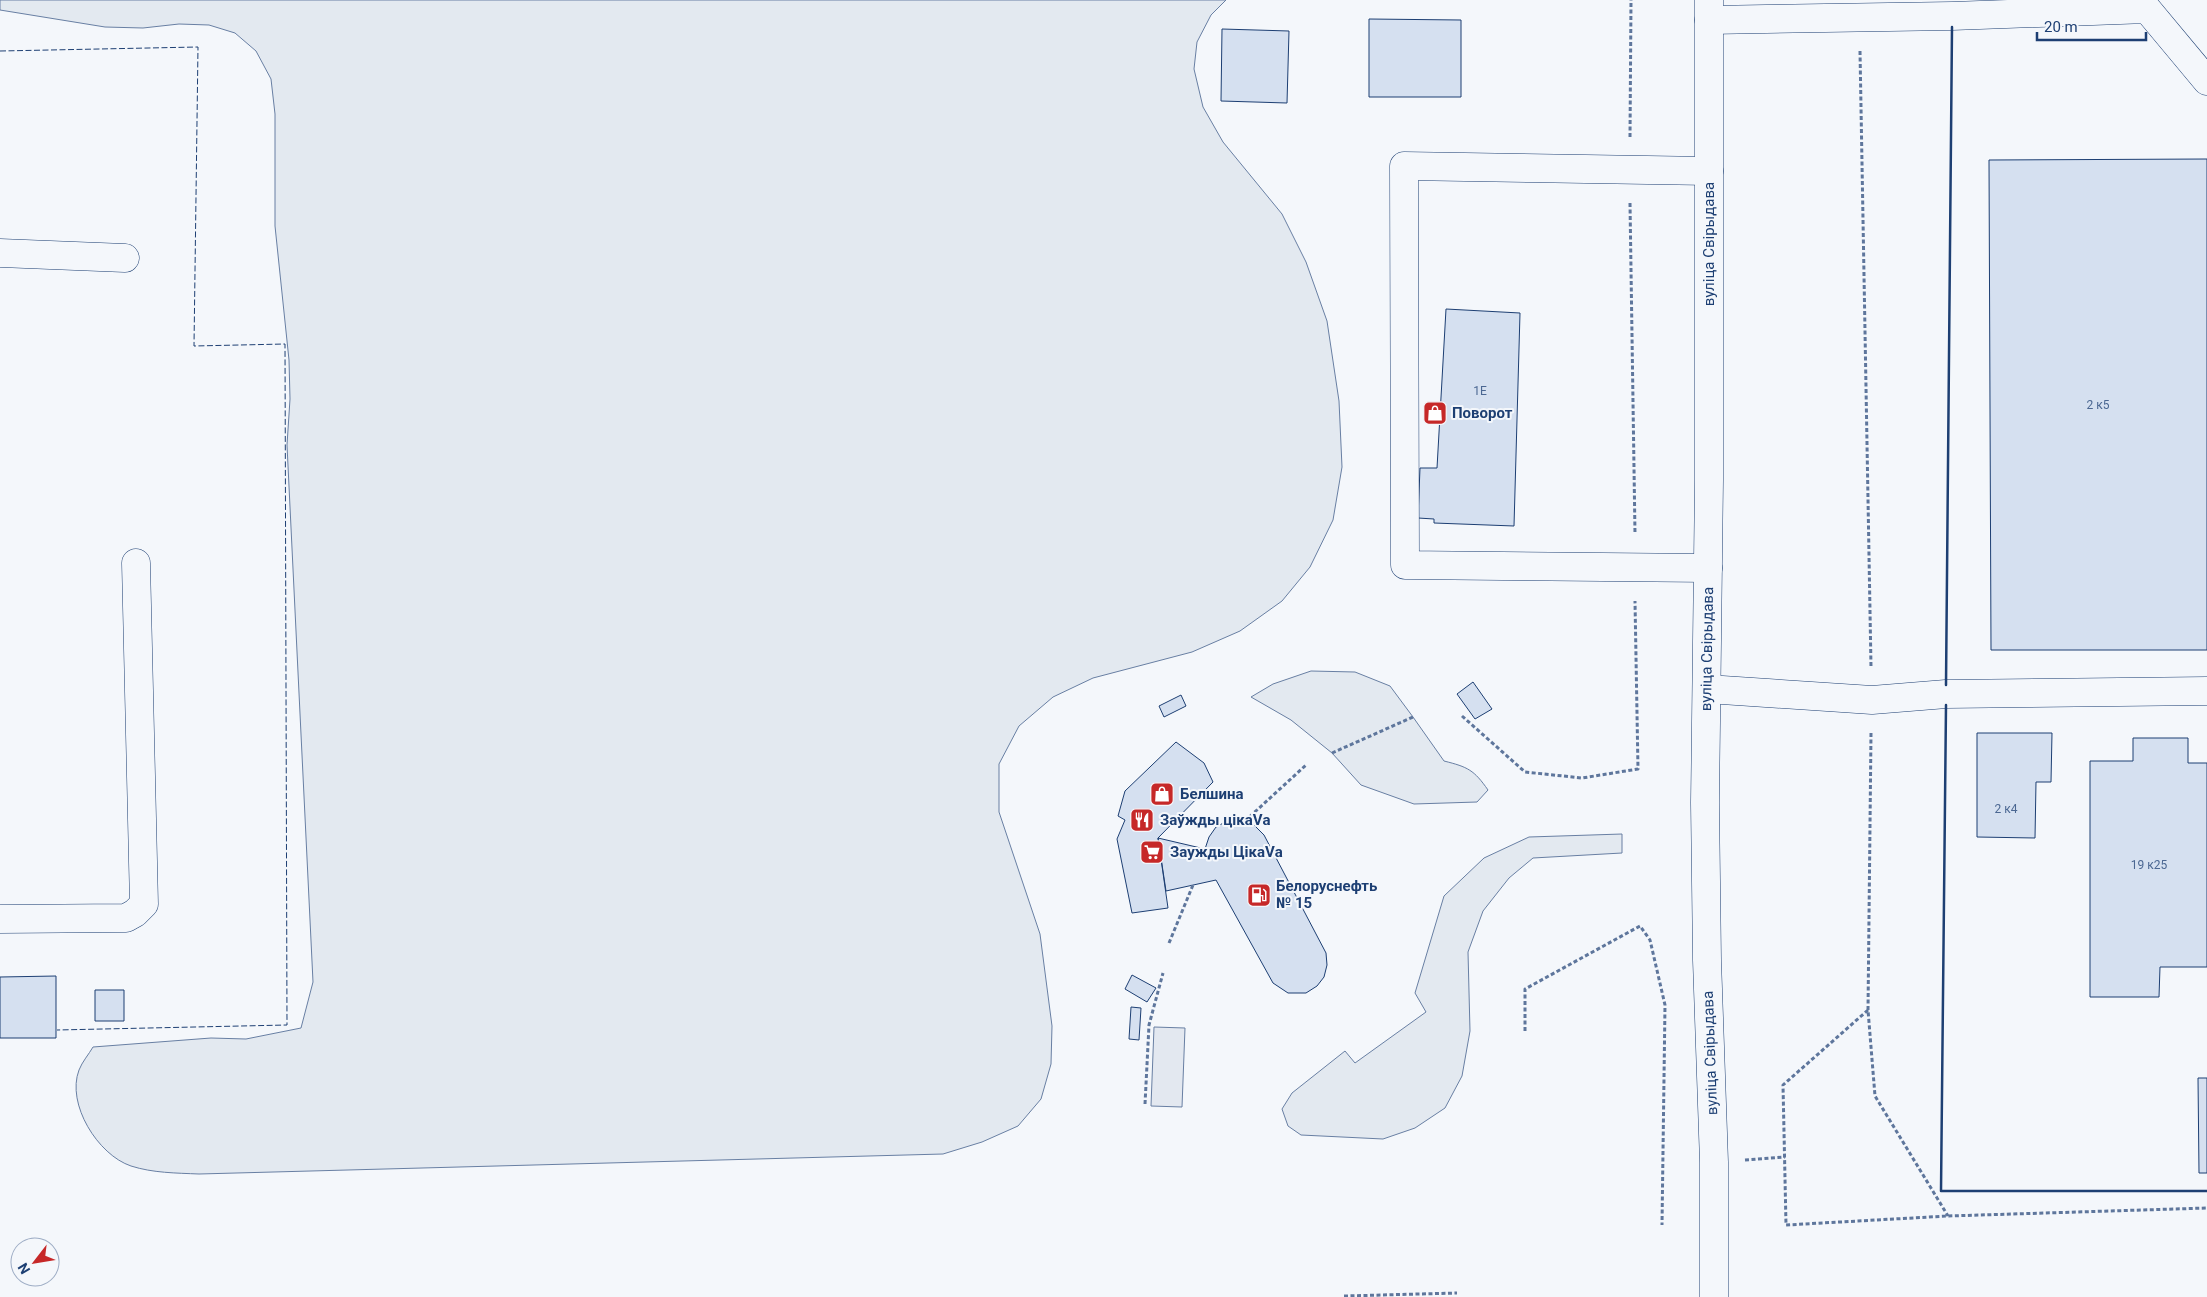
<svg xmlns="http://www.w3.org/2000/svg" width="2207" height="1297" font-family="Roboto,sans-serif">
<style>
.green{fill:#e3e9f0;stroke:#687fa3}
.parking{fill:#e3e8f0;stroke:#687fa3}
.building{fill:#d5e0f0;stroke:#1d3f73}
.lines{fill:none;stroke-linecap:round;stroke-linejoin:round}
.minor-casing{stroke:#1d3f73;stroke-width:29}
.major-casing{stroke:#1d3f73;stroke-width:29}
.path{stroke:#5e769c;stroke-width:3;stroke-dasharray:4 2.5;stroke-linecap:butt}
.minor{stroke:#f4f7fb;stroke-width:28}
.major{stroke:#f4f7fb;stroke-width:28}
.fence{stroke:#1d3f73;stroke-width:1;stroke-dasharray:6 2.5;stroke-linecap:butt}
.wall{stroke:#1d3f73;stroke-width:2.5}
.labels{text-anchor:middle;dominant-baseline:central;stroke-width:4;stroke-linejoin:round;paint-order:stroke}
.number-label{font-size:12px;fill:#4b6792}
.street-label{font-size:15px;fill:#1d3f73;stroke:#f4f7fb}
.poi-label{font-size:15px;font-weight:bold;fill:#1d3f73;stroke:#f4f7fb;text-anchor:start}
</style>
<rect width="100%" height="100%" fill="#f4f7fb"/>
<path class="green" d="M0 0H1226L1211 15 1197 42 1194 69 1203 107 1223 142 1282 214 1306 262 1327 321 1339 401 1342 467 1333 520 1310 567 1282 601 1240 631 1192 652 1093 678 1053 697 1019 726 999 764V812L1040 934 1052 1026 1051 1064 1041 1099 1018 1126 982 1142 943 1154 199 1174C176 1173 153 1173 131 1166 98 1155 66 1104 79 1070 82 1062 89 1054 93 1047L211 1038 246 1039 301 1028 313 982 287 445 290 399 289 360 275 226V114L271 79 256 51 235 33 209 25 179 24 143 28 105 27 0 10Z
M1311 671 1355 672 1390 686 1413 717 1444 761C1468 767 1474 770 1488 790L1477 802 1414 804 1361 785 1332 753 1291 720 1251 697 1273 684Z
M1622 834V853L1533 858 1509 878 1483 911 1468 952 1470 1031 1462 1076 1445 1108 1415 1128 1383 1139 1301 1135 1288 1126 1282 1109 1292 1093 1345 1051 1355 1063 1426 1012 1415 993 1444 896 1484 858 1529 837Z"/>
<path class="parking" d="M1154 1027 1185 1028 1182 1107 1151 1106Z"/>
<path class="building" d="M1369 19 1461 20V97H1369Z
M1222 29 1289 31 1287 103 1221 101Z
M2207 159V650H1991L1989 160Z
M1446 309 1520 313 1514 526 1434 523V519L1418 518 1420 468H1437Z
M1473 682 1492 709 1475 719 1457 694Z
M1181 695 1186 706 1164 717 1159 706Z
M1977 733H2052L2051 782H2036L2035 838 1977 837Z
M2133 738H2188V763H2207V967H2160L2159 997H2090V761H2133Z
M1176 742 1204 763 1213 782 1158 838 1168 908 1132 913 1117 839 1125 820 1118 816 1125 791Z
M1239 819 1251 822 1264 835 1326 953 1327 965 1324 977 1317 986 1306 993H1288L1273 983 1216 880 1166 891 1158 838 1205 849 1209 837 1216 827 1227 821Z
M1132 975 1156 988 1147 1002 1125 989Z
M56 976V1038H0V977Z
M95 990H124V1021H95Z
M1131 1007 1141 1008 1139 1040 1129 1039Z
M2198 1078H2207V1173H2199Z"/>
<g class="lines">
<g class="minor-casing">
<path id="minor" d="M1709 20 1952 16 2147 9 2207 81
M0 253 125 258
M1708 568 1405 565 1404 166 1709 171
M1707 689 1872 700 1946 694 2207 691
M0 919 126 918 135 913 144 904 136 563"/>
</g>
<g class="major-casing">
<path id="major" d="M1709 0V480L1705 803 1707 960 1714 1162V1297"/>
</g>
<path class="path" d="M1860 51 1871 667
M1630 137 1631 0
M1630 203 1635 534
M1462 716 1525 772 1582 778 1638 769 1635 601
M1871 733 1868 1010 1875 1096 1948 1216
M1332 753 1413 717
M1245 821 1306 765
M1169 943 1193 885
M1868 1010 1783 1085 1786 1225 1948 1216 2207 1208
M1525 1031V989L1640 926 1650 940 1665 1005 1662 1225
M1145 1104 1149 1025 1163 973
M1745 1160 1785 1157
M1344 1296 1457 1293"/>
<use href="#minor" class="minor"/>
<use href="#major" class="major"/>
<path class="fence" d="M0 51 198 47 194 346 285 344 287 1025 57 1030"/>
<path class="wall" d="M1946 685 1952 27
M1946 705 1941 1191H2207"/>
</g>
<defs>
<g id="shop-square" transform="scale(1.25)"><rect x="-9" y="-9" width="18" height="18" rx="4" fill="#c62828" stroke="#f4f7fb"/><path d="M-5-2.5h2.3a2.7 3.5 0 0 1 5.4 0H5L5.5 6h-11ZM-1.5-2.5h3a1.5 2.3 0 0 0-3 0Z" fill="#fff"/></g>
<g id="restaurant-square" transform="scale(1.25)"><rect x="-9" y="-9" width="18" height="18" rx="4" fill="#c62828" stroke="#f4f7fb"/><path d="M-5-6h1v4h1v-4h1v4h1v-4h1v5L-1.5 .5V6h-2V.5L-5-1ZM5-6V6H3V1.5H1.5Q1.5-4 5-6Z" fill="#fff"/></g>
<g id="supermarket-square" transform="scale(1.25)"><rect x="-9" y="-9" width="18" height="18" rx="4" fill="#c62828" stroke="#f4f7fb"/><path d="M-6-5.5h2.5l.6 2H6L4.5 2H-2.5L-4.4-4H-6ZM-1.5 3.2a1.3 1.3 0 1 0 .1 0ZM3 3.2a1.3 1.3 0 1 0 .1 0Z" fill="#fff"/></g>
<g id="fuel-square" transform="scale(1.25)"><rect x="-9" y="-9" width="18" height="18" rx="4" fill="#c62828" stroke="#f4f7fb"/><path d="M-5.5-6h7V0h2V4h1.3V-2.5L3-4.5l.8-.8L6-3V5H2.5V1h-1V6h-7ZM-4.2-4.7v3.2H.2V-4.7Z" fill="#fff"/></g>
</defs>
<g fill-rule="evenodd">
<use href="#shop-square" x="1435" y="413"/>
<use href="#shop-square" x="1162" y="794"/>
<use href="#restaurant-square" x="1142" y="820"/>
<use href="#supermarket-square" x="1152" y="852"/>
<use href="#fuel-square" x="1259" y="895"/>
</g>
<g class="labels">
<g class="number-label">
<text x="1480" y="391">1Е</text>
<text x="2098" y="405">2 к5</text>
<text x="2006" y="809">2 к4</text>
<text x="2149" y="865">19 к25</text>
</g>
<g class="street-label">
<text transform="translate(1709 244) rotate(-90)">вуліца Свірыдава</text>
<text transform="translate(1707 649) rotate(-89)">вуліца Свірыдава</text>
<text transform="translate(1710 1053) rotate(-92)">вуліца Свірыдава</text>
</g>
<g class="poi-label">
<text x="1452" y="413">Поворот</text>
<text x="1180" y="794">Белшина</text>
<text x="1160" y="820">Заўжды цікаVа</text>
<text x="1170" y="852">Заужды ЦікаVа</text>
<text x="1276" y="886">Белоруснефть<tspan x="1276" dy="17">№ 15</tspan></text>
</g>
</g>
<g transform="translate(35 1262) rotate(239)"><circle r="24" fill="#f4f7fb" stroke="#9eadc5"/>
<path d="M0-4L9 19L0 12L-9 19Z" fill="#c62828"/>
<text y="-8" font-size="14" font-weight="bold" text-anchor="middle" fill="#1d3f73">N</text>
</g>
<path d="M2037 32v8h109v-8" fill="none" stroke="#1d3f73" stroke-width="2.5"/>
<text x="2044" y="32" font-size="15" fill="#1d3f73" stroke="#f4f7fb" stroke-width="4" paint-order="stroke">20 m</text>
</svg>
